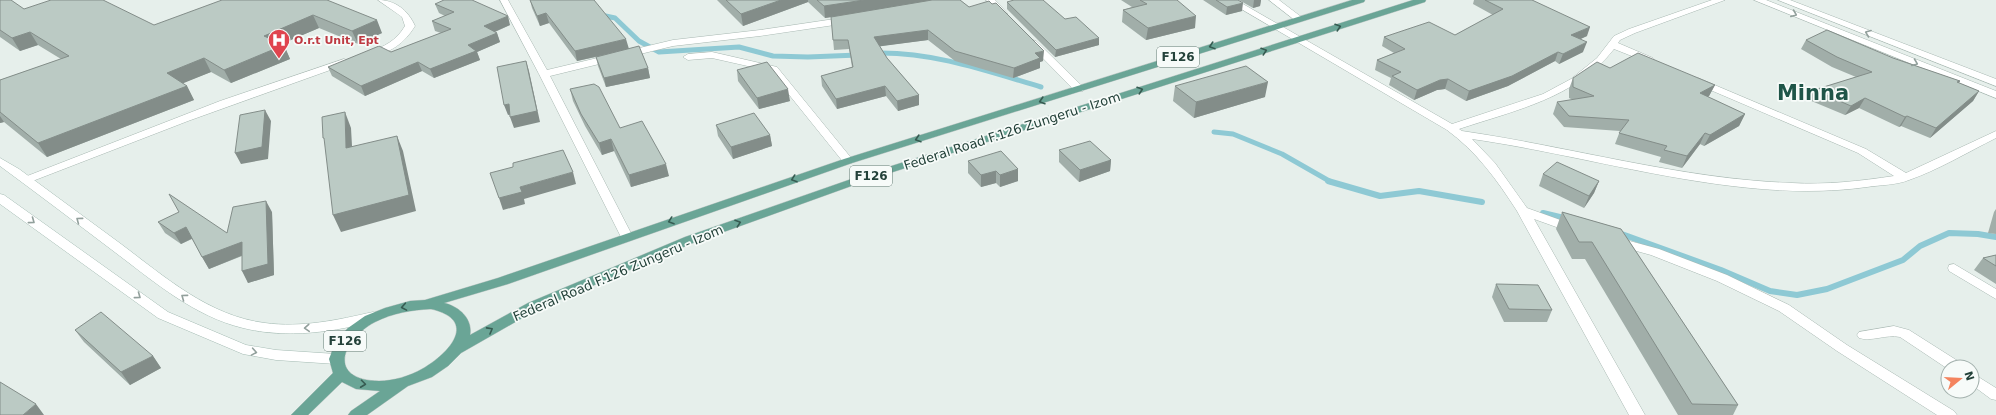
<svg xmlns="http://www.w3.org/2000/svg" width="1996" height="415" font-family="'DejaVu Sans',sans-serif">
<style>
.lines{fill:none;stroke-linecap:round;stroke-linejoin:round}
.stream-far1{stroke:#8ec9d4;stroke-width:5}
.stream{stroke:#8ec9d4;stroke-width:6}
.service-casing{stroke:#a8b8b2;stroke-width:1}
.minor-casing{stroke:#a8b8b2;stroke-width:1}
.tertiary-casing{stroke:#a8b8b2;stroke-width:1}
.secondary-casing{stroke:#a4bbb3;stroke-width:1}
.primary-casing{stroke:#c2cac8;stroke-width:1}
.service{fill:#fff;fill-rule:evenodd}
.minor{fill:#fff;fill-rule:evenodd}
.tertiary{fill:#fff;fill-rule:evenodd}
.secondary{fill:#fff;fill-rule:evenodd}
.primary{fill:#6aa596;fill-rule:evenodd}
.wall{fill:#a1aea9}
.shaded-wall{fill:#838d89}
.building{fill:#bbcac4;stroke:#838d89}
.oneway{stroke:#92a09c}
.oneway2{stroke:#365b51}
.labels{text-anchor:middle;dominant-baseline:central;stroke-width:3.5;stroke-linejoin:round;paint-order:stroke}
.far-health-label{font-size:11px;font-weight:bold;fill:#be3a42;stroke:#f7fbf9;text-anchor:start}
.shield{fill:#f7fbf9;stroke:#637a73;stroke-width:1}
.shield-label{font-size:12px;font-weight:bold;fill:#24423a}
.street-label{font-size:13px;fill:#24423a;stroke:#f7fbf9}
.town-label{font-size:21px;font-weight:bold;fill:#1f5548;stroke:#f7fbf9}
</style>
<rect width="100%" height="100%" fill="#e6efeb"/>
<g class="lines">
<path class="stream-far1" d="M601 15 615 18 639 41 659 52 739 47 773 56 808 57 858 55
M877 53C934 52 987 71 1041 87
M1214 132 1233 134 1282 154 1331 182"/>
<path class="stream" d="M1328 181 1380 196 1419 191 1482 202
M1543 213 1568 219
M1619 233 1721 270 1770 291 1797 295 1827 289 1903 260 1920 246 1949 233 1978 234 1996 237"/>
<g class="service-casing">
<path id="service" d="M1269 0H1279L1304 19 1302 21H1296Z"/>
</g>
<g class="minor-casing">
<path id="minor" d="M378 0C395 0 408 10 415 26 404 44 391 52 371 57L366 54 368 52C384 47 396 41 405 26L402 17Z
M500 0H508L547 70 673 40 760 30 848 17 853 20 848 23 760 36 673 46 550 76 633 237 627 241 621 237 539 74Z
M986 0H995L1007 13V17H1001Z
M1226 0H1236L1452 124 1543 94 1571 79 1597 58 1614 36 1629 29 1712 0H1725L1635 33 1620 40 1618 43 1653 58 1655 60 1653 62H1647L1614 49C1576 98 1516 110 1459 129L1462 131C1572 147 1681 179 1792 183 1826 185 1860 181 1894 176L1858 153 1694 83 1693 81 1698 78 1866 149 1906 173 1996 131V138C1968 152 1938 170 1909 180 1897 185 1880 185 1867 187 1741 205 1598 157 1472 139L1495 163 1527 208 1577 226 1579 229 1573 233 1534 219 1645 415H1629L1517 211C1497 180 1477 152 1447 130Z
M1033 40 1036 41 1083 87 1084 89 1083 91H1075L1030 45 1028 43Z
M712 52 777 67 852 159 854 161 852 163H844L770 71 712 58 688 60 683 57 688 54Z
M344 59 347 60 349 62 347 64 188 121 30 182 26 183 20 180 22 178 220 101Z
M1615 237 1659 249 1727 275 1789 305 1847 345 1954 411 1957 415H1937L1837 351 1779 311 1717 281 1651 255 1611 244 1609 241Z
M1954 264 1996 289V299L1949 271 1948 268 1949 265Z
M1894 326 1909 330 1961 363 1963 367H1948V369L1900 337C1886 334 1872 342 1859 338L1857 335 1859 332Z
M1972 373 1996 388V400L1991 399 1972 385Z"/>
</g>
<g class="tertiary-casing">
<path id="tertiary" d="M1754 0H1766L1996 91V98Z
M1778 0H1790L1996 79V86Z"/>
</g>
<g class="secondary-casing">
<path id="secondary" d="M0 158 19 169C53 194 87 219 121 244 165 277 209 316 265 323 301 328 338 320 373 312L378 314 380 317 378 320C335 332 287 339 243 328 193 316 152 280 112 250 75 222 38 194 0 166Z
M0 194 4 195 168 312 246 345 276 350 336 354 341 355 343 359 341 363 336 364 276 360 243 354 158 318 0 204Z"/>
</g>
<g class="primary-casing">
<path id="primary" d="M1352 0H1365L1364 2 852 163 508 284 444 303C458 306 473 318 470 335L528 303 685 237 860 176 1413 0H1426L1425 2 868 180 693 243 538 309 461 353 448 366 432 377 408 386 367 415H348L351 411 380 391 356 389 342 382 308 415H291L333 373 329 359 336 341 348 328 365 316 385 308 410 301 425 300 498 278 844 159ZM431 309C479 320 450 353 422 369 410 376 393 381 379 381 327 380 341 340 375 322 393 313 411 310 431 309Z"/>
</g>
<use href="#service" class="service"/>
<use href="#minor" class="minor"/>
<use href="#tertiary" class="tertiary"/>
<use href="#secondary" class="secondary"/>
<use href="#primary" class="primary"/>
</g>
<path class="wall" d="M0 0 24 9 154 25 327 0 382 33 358 44 319 28 281 44 284 45 290 59 231 83 211 72 182 83 187 86 194 100 47 157 4 122 0 123V80L61 59 38 45 20 51 0 37Z
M530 0 629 49 648 68 650 78 606 87 598 66 596 57 577 61 549 23 540 26 532 8Z
M717 0H960L969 7 1043 61 1040 62V68L1013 78 955 61 928 40 880 46 887 58 919 95V105L898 111 886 96 837 109 822 86 821 76 852 67 849 49 834 50 831 17 825 18 808 2 743 26Z
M1121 0H1177L1195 28 1146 40 1122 22 1123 10 1132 7Z
M1203 0H1238L1242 11 1226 15Z
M1239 0H1261L1260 6 1253 8Z
M1474 0H1532L1587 36 1580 39 1583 52 1559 64 1555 61 1508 86 1466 101 1445 89 1437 90 1414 100 1389 85 1391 78 1375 70 1377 60 1394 53 1382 46 1384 37 1455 35 1493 15 1473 4Z
M1007 2 1065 19 1099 45 1055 57 1007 9Z
M435 4 510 25 495 32 497 33 500 42 477 52 480 60 434 78 422 71 365 96 332 76 328 67 391 52 441 33 435 31 432 21 445 16 439 13Z
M1806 40 1893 58 1960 81 1959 83 1979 91 1973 101 1930 138 1901 126 1899 127 1859 108 1845 115 1809 100 1814 90 1856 77 1832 67 1801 49Z
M1610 68 1715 85 1709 96 1708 97 1745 114 1739 126 1704 146 1700 144 1682 168 1659 162 1661 157 1615 144 1620 131 1564 127 1553 114 1557 102 1573 100 1569 98V89L1573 78Z
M737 70 790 101 759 109 738 81Z
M1175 86 1265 97 1194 118 1173 101Z
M570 89 620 128 669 176 631 187 614 151 602 155 585 126 573 101Z
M716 125 770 135 772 146 733 159 718 136Z
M1059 150 1111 160 1110 171 1079 182 1059 162Z
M968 161 1018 169V181L1000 187 996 183 981 187 968 173Z
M1543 174 1599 181 1594 193 1584 208 1539 186Z
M1996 209V234L1988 233 1994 212Z
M272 212 274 275 248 283 242 256 209 269 192 239 181 244 165 233 158 222 227 233Z
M1562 212 1621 229 1738 405 1733 415H1678L1585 259H1572L1556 229Z
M1996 255V284L1974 270 1983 258Z
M1496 284 1552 310 1547 322H1504L1492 297Z
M75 330 153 356 161 368 130 385 84 342Z"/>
<path class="shaded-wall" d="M781 0H808V2L743 26 741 14Z
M864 0H938L825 18 824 6Z
M1254 0H1261L1260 6 1253 8Z
M1243 3 1242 11 1226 15 1227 7Z
M546 13 549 23 540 26 537 16Z
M313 15 319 28 270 49 264 36Z
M508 16 510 25 487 35 484 26Z
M1196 16 1195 28 1146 40 1148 28Z
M377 20 382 33 358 44 352 31Z
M1590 27 1587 36 1568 45 1571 35Z
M928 30V40L875 47 874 37Z
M30 32 38 45 20 51 12 38Z
M497 33 500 42 477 52 480 60 434 78 430 69 468 45Z
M1099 38V45L1055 57 1056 50Z
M626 39 629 49 577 61 575 51Z
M1587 42 1583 52 1559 64 1563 54Z
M284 45 290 59 231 83 224 70Z
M1044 51 1043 61 1040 62V68L1013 78 1014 68 1035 53Z
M1558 52 1555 61 1508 86 1466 101 1469 91Z
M204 58 211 72 174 87 167 73Z
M526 61 529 71 540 122 514 128 510 117Z
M418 62 422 71 365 96 361 86Z
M648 68 650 78 606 87 604 78Z
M1448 79 1445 89 1437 90 1414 100 1417 90 1440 80Z
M1268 82 1265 97 1194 118 1196 102Z
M1715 85 1709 96 1695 105 1700 93Z
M187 86 194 100 47 157 38 143Z
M885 86 886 96 837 109 836 99Z
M788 89 790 101 759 109 757 98Z
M1979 91 1973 101 1930 138 1936 128Z
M919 95V105L898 111 897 101Z
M1865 98 1859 108 1845 115 1851 106Z
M509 104 513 114 508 115 504 105Z
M265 110 271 121 268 159 241 164 235 153Z
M345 112 351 128 353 164 346 148Z
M1745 114 1739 126 1704 146 1710 135Z
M0 116 4 122 0 123Z
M1907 116 1901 126 1899 127 1905 117Z
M1705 133 1700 144 1682 168 1687 156Z
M770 135 772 146 733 159 731 147Z
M397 136 403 151 416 211 341 232 333 215Z
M611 139 614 151 602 155 599 143Z
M1111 160 1110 171 1079 182 1080 170Z
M666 164 669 176 631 187 629 175Z
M1018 169V181L1000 187V175Z
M996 171V183L981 187V175Z
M573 172 576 184 524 199 525 204 503 210 499 198 520 187Z
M1599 181 1594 193 1584 208 1589 196Z
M266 201 272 212 274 275 248 283 242 271Z
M186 227 193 238 181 244 174 233Z
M242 242 248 253 209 269 202 257Z
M153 356 161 368 130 385 121 372Z
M36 404 44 415H23Z"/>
<path class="building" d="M0 0H11L24 9 51 0H103L154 25 222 0H327L377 20 352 31 313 15 264 36 284 45 224 70 204 58 167 73 187 86 38 143 0 112V80L69 56 30 32 12 38 0 30Z
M444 0H472L508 16 484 26 497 33 468 45 476 51 430 69 418 62 361 86 328 67 379 46 391 52 451 29 432 21 454 12 435 4Z
M530 0H594L626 39 575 51 546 13 537 16Z
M726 0H781L741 14Z
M817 0H864L824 6Z
M932 0H960L969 7 989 1 992 4 996 3 1044 51 1035 53 1040 58 1014 68 955 51 928 30 874 37 887 58 919 95 897 101 885 86 836 99 821 76 853 67 848 40H833L831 17Z
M1014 0H1043L1065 19 1076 17 1099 38 1056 50 1007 2Z
M1140 0H1177L1196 16 1148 28 1123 10 1147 4Z
M1216 0H1238L1243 3 1227 7Z
M1485 0H1532L1590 27 1571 35 1587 42 1563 54 1558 52 1512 76 1469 91 1448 79 1440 80 1417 90 1392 76 1401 72 1377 60 1405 49 1384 37 1429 22 1455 35 1503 9Z
M1827 30 1893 58 1960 81 1957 82 1979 91 1936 128 1907 116 1905 117 1865 98 1851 106 1814 90 1872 72 1837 57 1806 40Z
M639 46 648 68 604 78 596 57Z
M1638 53 1715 85 1700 93 1745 114 1710 135 1705 133 1687 156 1664 150 1667 146 1619 133 1629 120 1569 116 1557 102 1594 96 1573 87V78L1597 62 1610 68Z
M526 61 537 111 510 117 509 104 504 105 497 67Z
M767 62 788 89 757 98 737 70Z
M1246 66 1268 82 1196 102 1175 86Z
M594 84 599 87 620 128 642 121 666 164 629 175 611 139 599 143 581 114 570 89Z
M265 110 262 147 235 153 240 115Z
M345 112 346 148 397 136 409 195 333 215 324 138H323L322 117Z
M754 113 770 135 731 147 716 125Z
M1090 141 1111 160 1080 170 1059 150Z
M563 150 573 172 520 187 522 192 499 198 490 173 513 167V163Z
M1001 151 1018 169 1000 175 996 171 981 175 968 161Z
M1557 162 1599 181 1589 196 1543 174Z
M169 194 227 233 233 207 266 201 268 264 242 271V242L202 257 186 227 174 233 158 222 179 212Z
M1562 212 1621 229 1738 405 1692 404 1592 242H1579Z
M1996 255V266L1983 258Z
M1496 284 1538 285 1552 310 1509 309Z
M101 312 153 356 121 372 75 330Z
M0 382 36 404 23 415H0Z"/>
<defs><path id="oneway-chevron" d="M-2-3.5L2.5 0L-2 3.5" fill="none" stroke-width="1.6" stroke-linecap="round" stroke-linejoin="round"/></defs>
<g class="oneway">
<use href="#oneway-chevron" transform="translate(1794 14) rotate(22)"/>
<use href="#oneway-chevron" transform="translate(1868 33) rotate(-159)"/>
<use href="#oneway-chevron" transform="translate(1915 63) rotate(22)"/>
<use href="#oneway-chevron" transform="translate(79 220) rotate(-143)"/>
<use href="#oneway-chevron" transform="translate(32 221) rotate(36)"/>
<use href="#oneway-chevron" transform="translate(138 296) rotate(36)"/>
<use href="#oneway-chevron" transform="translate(184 297) rotate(-144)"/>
<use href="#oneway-chevron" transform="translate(307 328) rotate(176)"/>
<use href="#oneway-chevron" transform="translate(254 352) rotate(10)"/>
</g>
<g class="oneway2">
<use href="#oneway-chevron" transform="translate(1338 27) rotate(-18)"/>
<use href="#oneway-chevron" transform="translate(1212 46) rotate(162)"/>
<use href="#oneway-chevron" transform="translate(1264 51) rotate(-18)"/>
<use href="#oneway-chevron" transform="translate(1140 90) rotate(-18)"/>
<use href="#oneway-chevron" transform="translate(1042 101) rotate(163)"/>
<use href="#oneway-chevron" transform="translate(918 139) rotate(163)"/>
<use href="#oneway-chevron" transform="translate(794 179) rotate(161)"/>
<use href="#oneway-chevron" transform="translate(671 221) rotate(161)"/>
<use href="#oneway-chevron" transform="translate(738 223) rotate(-19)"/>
<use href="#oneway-chevron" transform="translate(404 307) rotate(170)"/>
<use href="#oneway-chevron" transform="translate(490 330) rotate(-29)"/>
<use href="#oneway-chevron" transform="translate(363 384) rotate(7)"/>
</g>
<defs>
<g id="hospital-pin" transform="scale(1.15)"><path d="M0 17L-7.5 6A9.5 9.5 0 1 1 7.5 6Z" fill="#e0444e" stroke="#f7fbf9"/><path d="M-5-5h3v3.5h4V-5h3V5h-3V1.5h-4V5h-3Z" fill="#fff"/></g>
</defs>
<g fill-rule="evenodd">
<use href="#hospital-pin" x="279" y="40"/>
</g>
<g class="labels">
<g class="far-health-label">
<text x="294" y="40">O.r.t Unit, Ept</text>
</g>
<g class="shield">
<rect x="1157" y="47" width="42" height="20" rx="3"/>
<rect x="850" y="166" width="42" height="20" rx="3"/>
<rect x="324" y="331" width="42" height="20" rx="3"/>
</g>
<g class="shield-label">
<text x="1178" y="57">F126</text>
<text x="871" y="176">F126</text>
<text x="345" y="341">F126</text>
</g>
<g class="street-label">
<text transform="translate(1012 131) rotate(-18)">Federal Road F.126 Zungeru - Izom</text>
<text transform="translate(618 273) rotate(-23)">Federal Road F.126 Zungeru - Izom</text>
</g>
<g class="town-label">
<text x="1813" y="93">Minna</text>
</g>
</g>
<g transform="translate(1960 379) rotate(72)"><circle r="19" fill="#f7fbf9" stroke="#a3b1ad"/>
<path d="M0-3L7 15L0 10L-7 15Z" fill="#f4845f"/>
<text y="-6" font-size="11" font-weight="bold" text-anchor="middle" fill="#24423a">N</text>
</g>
</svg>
